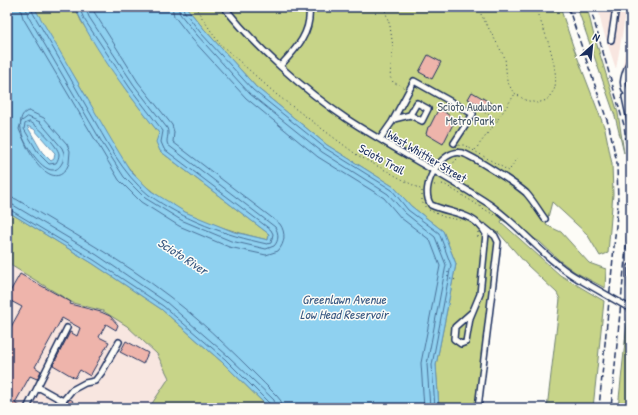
<svg xmlns="http://www.w3.org/2000/svg" width="638" height="415" font-family="'Patrick Hand',sans-serif">
<style>
.built{fill:#f8e6e0}
.green{fill:#c7d488;stroke:#718273}
.water{fill:#8fd1f0;stroke:#6190b6;fill-rule:evenodd}
.lines{fill:none;stroke-linecap:round;stroke-linejoin:round}
.shore{stroke:#497098;stroke-width:1}
.building{fill:#eeb4ab;stroke:#1b2f5e}
.minor-casing{stroke:#1b2f5e;stroke-width:8}
.path{stroke:#1b2f5e;stroke-width:1;stroke-dasharray:1 3;stroke-linecap:butt}
.minor{stroke:#fdfcf7;stroke-width:5}
.rail{stroke:#1b2f5e;stroke-width:1.5;stroke-dasharray:6 3;stroke-linecap:butt}
.minor-bridge-casing{stroke:#1b2f5e;stroke-width:8;stroke-linecap:butt}
.minor-bridge{stroke:#fdfcf7;stroke-width:5}
.labels{text-anchor:middle;dominant-baseline:central;stroke-width:3;stroke-linejoin:round;paint-order:stroke}
.park-label{font-size:12px;fill:#465868;stroke:#fdfcf7}
.street-label{font-size:12px;fill:#1b2f5e;stroke:#fdfcf7}
.water-label{font-size:13px;font-style:italic;fill:#385882;stroke:#fdfcf7}
</style>
<rect width="100%" height="100%" fill="#fdfcf7"/>
<filter id="ink" filterUnits="userSpaceOnUse"><feTurbulence type="fractalNoise" baseFrequency=".025" numOctaves="2"/><feDisplacementMap in="SourceGraphic" scale="8" xChannelSelector="R" yChannelSelector="G"/><feConvolveMatrix kernelMatrix="1 2 1 2 8 2 1 2 1" color-interpolation-filters="sRGB"/></filter>
<g filter="url(#ink)">
<path class="built" d="M598 7H627L616 69 602 27Z
M631 19V113L620 82Z
M7 263 73 303 103 311 127 326 157 354 169 378 149 408H7Z"/>
<path class="green" d="M34 7H75L81 21 126 90 159 133 160 151 269 234 268 240C220 229 165 211 132 172 113 150 95 112 80 86 66 63 44 32 34 7Z
M186 7H560L573 46 605 129 612 164 613 194 608 253 600 256 587 234 552 202 546 225 561 232 589 263 606 269 605 288 575 272 559 260 540 242 502 220 501 222 560 275 604 301 593 408H547L560 299 557 293 527 265 498 232 475 408H439L436 365 456 264 443 231 411 206 394 187 327 145 256 87 204 29Z
M577 7H587L593 32 618 113 624 153 615 116Z
M7 211 92 263 161 309 222 362 269 408H149L169 378 157 354 127 326 103 311 73 303 7 263Z
M628 314 631 315V388L629 408H618Z"/>
<path class="water" d="M7 7H34L112 141 131 172 151 191 185 212 234 232 268 240 269 234 160 151 156 142 159 133C130 96 94 50 75 7H186L204 29 256 87 327 145 394 187 411 206 443 231 456 264 436 365 439 408H269L222 362 161 309 92 263 7 211ZM27 126 34 129 55 153 54 159 51 161 42 152Z"/>
<g class="lines">
<path class="shore" d="M20 7 23 18 119 180 141 202 179 226 229 247 266 255 278 251C285 243 286 233 280 224L173 142 174 132 172 125 138 82 91 7
M26 7 28 16 104 146 124 177 145 198 181 220 231 241 266 249 274 246C279 241 279 233 275 227L168 145C165 140 170 135 167 128L134 85 89 17 85 7
M31 7 33 13C52 46 70 78 89 111 106 140 122 174 149 195 184 220 225 235 267 244L271 243 273 234 271 230 164 149 161 142 163 131 130 88 84 19 79 7
M172 7 174 16 192 39 246 98 318 157 384 198 401 218 430 240 440 266 421 363 424 408
M178 7 180 14 197 35 250 94 322 152 388 194 405 213 435 237 446 265 427 364 430 408
M183 7 184 11 200 32 253 90 325 148 392 190 408 210 439 233 451 265 432 365 435 408
M29 111 44 118 67 144 70 151 69 163C52 209 0 115 29 111Z
M28 117 40 122 62 148 64 153 63 161C50 190 23 141 19 129L21 122Z
M30 122C37 125 58 146 59 154 59 157 58 160 56 163L49 164 39 154 24 129 25 124Z
M7 197 16 199C67 230 122 260 170 297 208 326 243 362 277 396L281 401 282 408
M7 203 13 205 97 255 166 302 228 356 274 400 276 408
M7 208 94 260 163 306 225 359 270 404 271 408"/>
</g>
<path class="building" d="M428 55 441 62 432 79 419 72Z
M472 92 491 103 487 109 468 99Z
M438 110H442L455 120 443 144 426 134 428 127 430 126Z
M20 274 71 302 70 304 101 312 110 316 118 325 116 330 106 324 99 337 109 342 90 376 80 370 75 378 53 365 70 332 77 336 80 328 62 318 35 367 41 371 37 379 30 376 15 403 23 408H11L7 406V334L22 307 7 299V297Z
M126 341 148 353 143 364 120 352Z
M70 399 73 401 69 408 65 405Z"/>
<g class="lines">
<g class="minor-casing">
<path id="minor" d="M224 7C257 48 302 89 347 119 393 149 443 174 489 204 521 226 543 258 577 278
M611 40 616 7
M631 58C626 72 617 86 631 97
M281 65C297 48 312 32 309 7
M625 97 631 125
M394 119 410 115 422 121 428 109 417 103 410 115
M380 139 392 122 414 81 473 114 454 143
M631 267V286
M472 312 455 327 454 339 461 344 466 342 470 318 480 294 486 234C474 212 451 214 431 205 418 187 442 148 462 153 471 155 521 187 527 194 534 202 539 211 545 219
M38 387 63 401 59 408
M63 401 72 390 85 383 95 381 102 372 119 342
M27 408 67 328
M478 408 498 242 495 236 484 227"/>
</g>
<path class="path" d="M195 7 219 43 277 95 357 155 422 190
M378 7H383
M384 7 390 26 393 47 390 77 393 82 405 88
M477 7 505 58 507 81 513 92 525 100 537 103 547 100C549 97 552 93 554 90 561 72 543 24 534 7
M498 119 515 94
M457 149 459 145H464L509 171 517 158
M475 150 498 120 482 111
M447 172 450 165 456 161 457 158
M434 185 444 184 494 215
M422 191V202L426 208
M429 210 444 217 460 220
M478 232V240
M448 272V277L450 279 458 280"/>
<use href="#minor" class="minor"/>
<path class="rail" d="M568 7 609 126 617 163 618 204 599 408
M590 7 624 125 630 172 627 238 611 408"/>
<g class="minor-bridge-casing">
<path id="minor-bridge" d="M577 278 631 309"/>
</g>
<use href="#minor-bridge" class="minor-bridge"/>
</g>
</g>
<g class="labels">
<g class="park-label">
<text x="470" y="106">Scioto Audubon<tspan x="470" dy="14">Metro Park</tspan></text>
</g>
<g class="street-label">
<text transform="translate(427 156) rotate(31)">West Whittier Street</text>
<text transform="translate(382 159) rotate(29)">Scioto Trail</text>
</g>
<g class="water-label">
<text transform="translate(183 256) rotate(33)">Scioto River</text>
<text x="344" y="299">Greenlawn Avenue<tspan x="344" dy="15">Low Head Reservoir</tspan></text>
</g>
</g>
<rect width="638" height="415" fill="none" stroke="#fdfcf7" stroke-width="24"/>
<rect x="12" y="12" width="614" height="391" fill="none" stroke="#1b2f5e" stroke-width="1.5" filter="url(#ink)"/>
<g transform="translate(592 46) rotate(27)" stroke="#fdfcf7" stroke-width="3" paint-order="stroke">
<path d="M0-3L7 15L0 10L-7 15Z" fill="#1b2f5e"/>
<text y="-6" font-size="11" font-weight="bold" text-anchor="middle" fill="#1b2f5e">N</text>
</g>
</svg>
